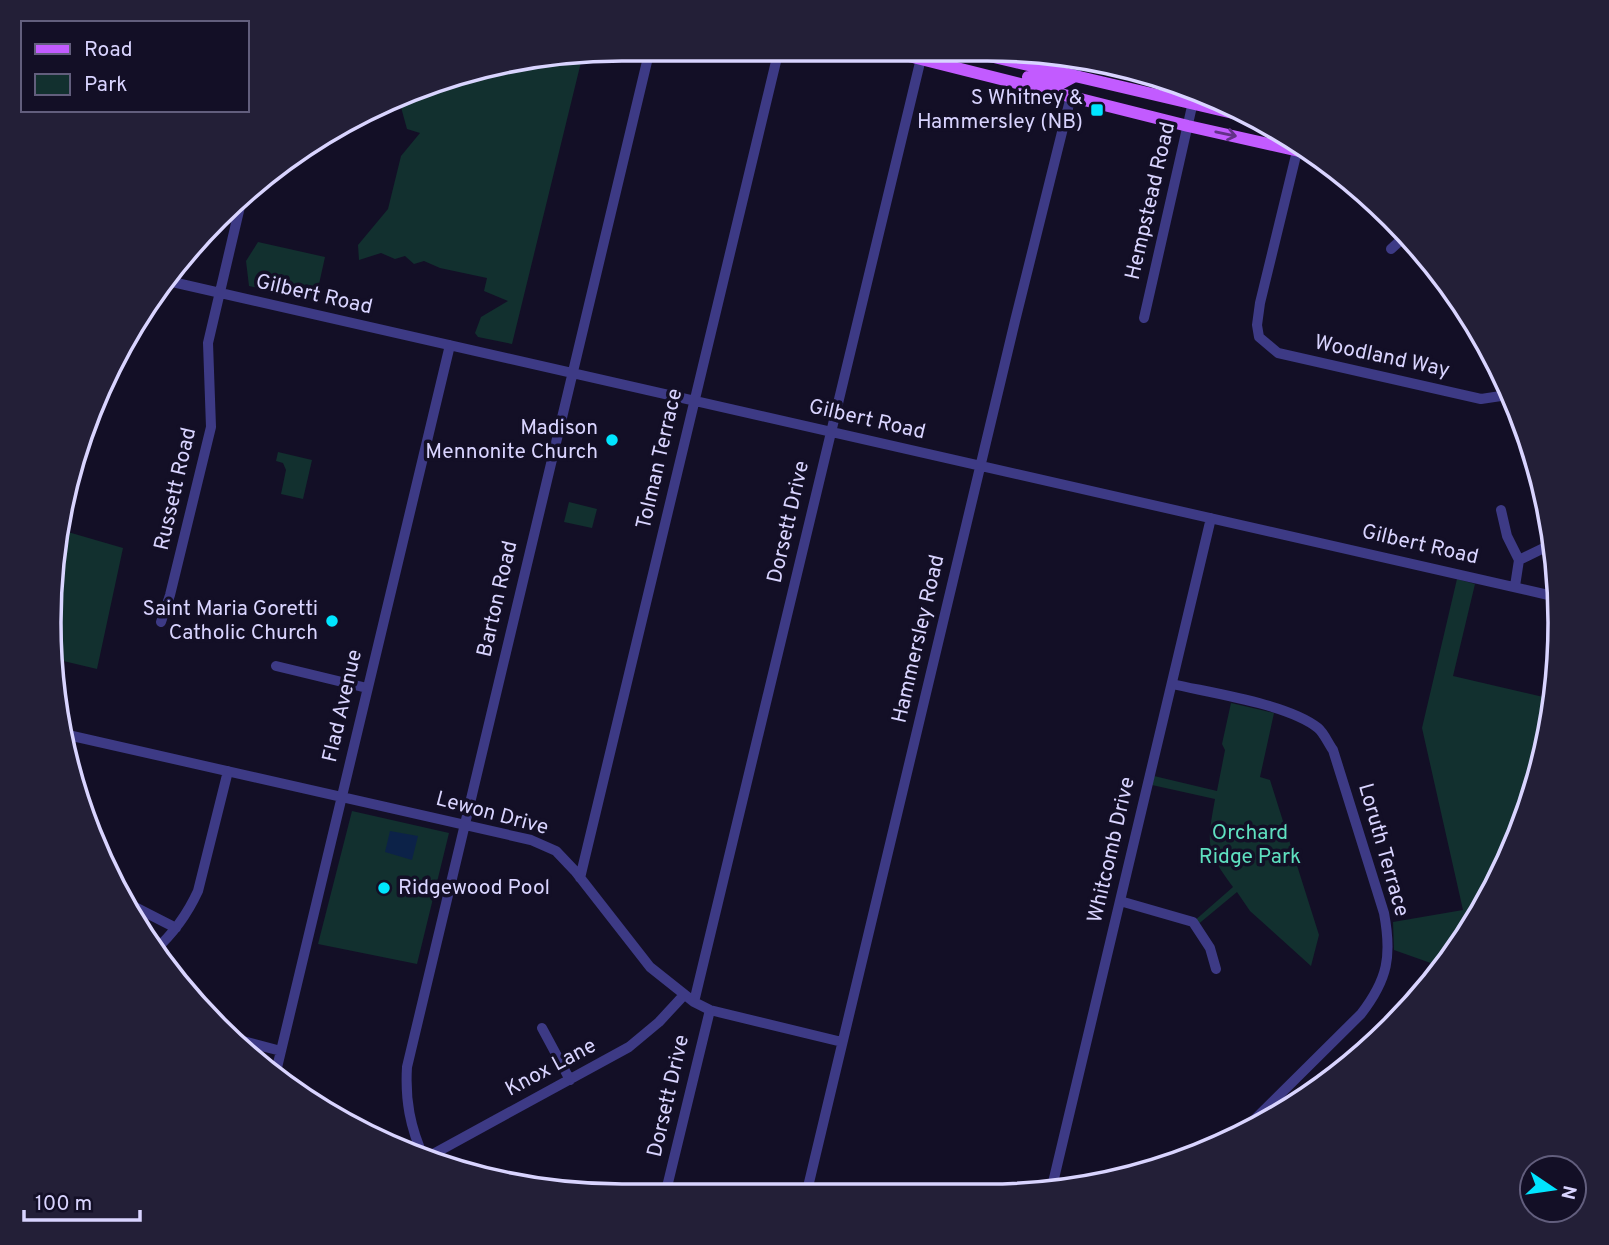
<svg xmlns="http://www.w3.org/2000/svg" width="1609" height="1245" font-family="Overpass,sans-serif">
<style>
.green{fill:#12302f}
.water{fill:#0c2248}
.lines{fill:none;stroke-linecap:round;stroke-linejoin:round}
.minor{stroke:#3d3a85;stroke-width:10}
.major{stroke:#c25bff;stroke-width:12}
.oneway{stroke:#623188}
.poi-dot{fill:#00e5ff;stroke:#130f26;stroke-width:2.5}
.labels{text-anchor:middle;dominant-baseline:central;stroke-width:7;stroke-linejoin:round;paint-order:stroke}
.poi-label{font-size:21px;fill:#d9d4ff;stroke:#130f26;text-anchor:end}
.street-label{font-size:21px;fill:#d9d4ff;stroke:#130f26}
.park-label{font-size:21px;fill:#5fe0c0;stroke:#130f26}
.rim{fill:none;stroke:#d9d4ff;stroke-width:3.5}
</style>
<rect width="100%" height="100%" fill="#130f26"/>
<path class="green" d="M583 54 512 344 478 337 475 333 481 317 508 301 484 291 487 278 440 268 424 261 414 264 405 256 395 259 381 253 359 260 358 245 388 209 401 156 420 133 407 129 399 100 474 69Z
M258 242 325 257 317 293 309 299 249 286 246 261Z
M278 452 312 460 303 499 281 494 286 470 283 463 276 461Z
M569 502 597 509 592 528 564 522Z
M61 530 123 548 97 669 55 659 49 623Z
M1457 579 1475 584 1453 676 1552 699C1544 789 1500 897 1442 967L1394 950 1393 922 1463 910 1422 728Z
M1231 703 1274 713 1260 777 1270 780 1319 935 1311 966 1250 911 1237 892 1196 926 1193 922 1233 887C1205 849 1207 844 1215 799L1152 785 1154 776 1217 791 1225 750 1222 744Z
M352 811 449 833 417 964 318 944Z"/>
<path class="water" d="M390 831 418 836 412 860 385 852Z"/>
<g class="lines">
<path class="minor" d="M1075 76 1077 61
M1298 147 1260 303 1257 325 1259 337 1278 353 1481 399 1501 396 1510 391
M1391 249 1402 239
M168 281 1557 597
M1144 318 1195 93
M1501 510 1507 536 1519 560 1515 586
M1519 560 1552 544
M161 622 170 595 211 427 208 343 242 198
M276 666 367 688
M1172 684C1211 693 1288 704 1318 728 1324 733 1328 743 1333 750L1384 913C1392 956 1388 979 1361 1014L1245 1129
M68 735 531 840 556 851 575 871 650 967 694 1002 710 1010 842 1042
M580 878 779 49
M1120 901 1193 922 1210 948 1216 969
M127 903 176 928
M154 951C173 934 187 915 198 891L228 771
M694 1002 923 50
M542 1028 570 1080
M231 1038 281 1051
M275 1076 450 345
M424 1158C410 1127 405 1100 407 1067L650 49
M426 1158 629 1047 659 1022 684 995
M666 1191 710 1010
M807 1191 1015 321 1071 96
M1051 1191 1211 518"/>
<path class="major" d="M885 50 1188 126 1308 153
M964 50 1233 113
M1028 77 1062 83 1075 76"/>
</g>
<defs><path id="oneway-shaft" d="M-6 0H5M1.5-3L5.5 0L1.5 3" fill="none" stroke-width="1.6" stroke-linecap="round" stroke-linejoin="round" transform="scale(1.75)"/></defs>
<use class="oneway" href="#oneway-shaft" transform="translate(1226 134) rotate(12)"/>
<g class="poi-dot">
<rect x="1090" y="103" width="14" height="14" rx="3.5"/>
<circle cx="612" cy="440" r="7"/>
<circle cx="332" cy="621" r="7"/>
<circle cx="384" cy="888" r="7"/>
</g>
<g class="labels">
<g class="poi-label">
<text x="1083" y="98">S Whitney &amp;<tspan x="1083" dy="24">Hammersley (NB)</tspan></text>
<text x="598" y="428">Madison<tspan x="598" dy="24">Mennonite Church</tspan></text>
<text x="318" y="609">Saint Maria Goretti<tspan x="318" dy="24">Catholic Church</tspan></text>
<text x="398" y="888" text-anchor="start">Ridgewood Pool</text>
</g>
<g class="street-label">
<text transform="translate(1151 201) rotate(-77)">Hempstead Road</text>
<text transform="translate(314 295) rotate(13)">Gilbert Road</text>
<text transform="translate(1382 357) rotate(12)">Woodland Way</text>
<text transform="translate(867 420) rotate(13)">Gilbert Road</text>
<text transform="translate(660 459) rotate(-77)">Tolman Terrace</text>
<text transform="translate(176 489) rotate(-77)">Russett Road</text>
<text transform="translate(789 522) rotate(-77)">Dorsett Drive</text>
<text transform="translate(1420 545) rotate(13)">Gilbert Road</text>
<text transform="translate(498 599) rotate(-77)">Barton Road</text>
<text transform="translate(919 639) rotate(-77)">Hammersley Road</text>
<text transform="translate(343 706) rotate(-77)">Flad Avenue</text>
<text transform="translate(492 814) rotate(15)">Lewon Drive</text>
<text transform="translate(1112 850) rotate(-77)">Whitcomb Drive</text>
<text transform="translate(1383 850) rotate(74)">Loruth Terrace</text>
<text transform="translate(551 1068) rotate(-28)">Knox Lane</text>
<text transform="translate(669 1096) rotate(-77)">Dorsett Drive</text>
</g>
<g class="park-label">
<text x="1250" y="833">Orchard<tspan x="1250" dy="24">Ridge Park</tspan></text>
</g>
</g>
<path d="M0 0H1609V1245H0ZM622 61H987A561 561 0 0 1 1548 622V623A561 561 0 0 1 987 1184H622A561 561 0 0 1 61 623V622A561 561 0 0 1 622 61Z" fill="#231f37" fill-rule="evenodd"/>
<path class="rim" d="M622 61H987A561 561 0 0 1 1548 622V623A561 561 0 0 1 987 1184H622A561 561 0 0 1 61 623V622A561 561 0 0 1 622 61Z"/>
<rect x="21" y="21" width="228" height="91" fill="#130f26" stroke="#625e7d" stroke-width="2"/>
<rect x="35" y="44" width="35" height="10" fill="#c25bff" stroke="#625e7d" stroke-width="2"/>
<text x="84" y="56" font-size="21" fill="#d9d4ff">Road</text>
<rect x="35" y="74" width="35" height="21" fill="#12302f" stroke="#625e7d" stroke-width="2"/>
<text x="84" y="91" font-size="21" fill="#d9d4ff">Park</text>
<g transform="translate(1553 1189) rotate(103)"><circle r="33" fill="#130f26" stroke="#625e7d" stroke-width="2"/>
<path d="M0-5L12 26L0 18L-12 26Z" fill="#00e5ff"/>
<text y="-10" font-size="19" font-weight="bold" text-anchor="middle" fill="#d9d4ff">N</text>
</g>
<path d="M24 1210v10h116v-10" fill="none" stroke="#d9d4ff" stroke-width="3.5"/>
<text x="35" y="1210" font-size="21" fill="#d9d4ff" stroke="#130f26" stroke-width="5" paint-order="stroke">100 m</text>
</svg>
